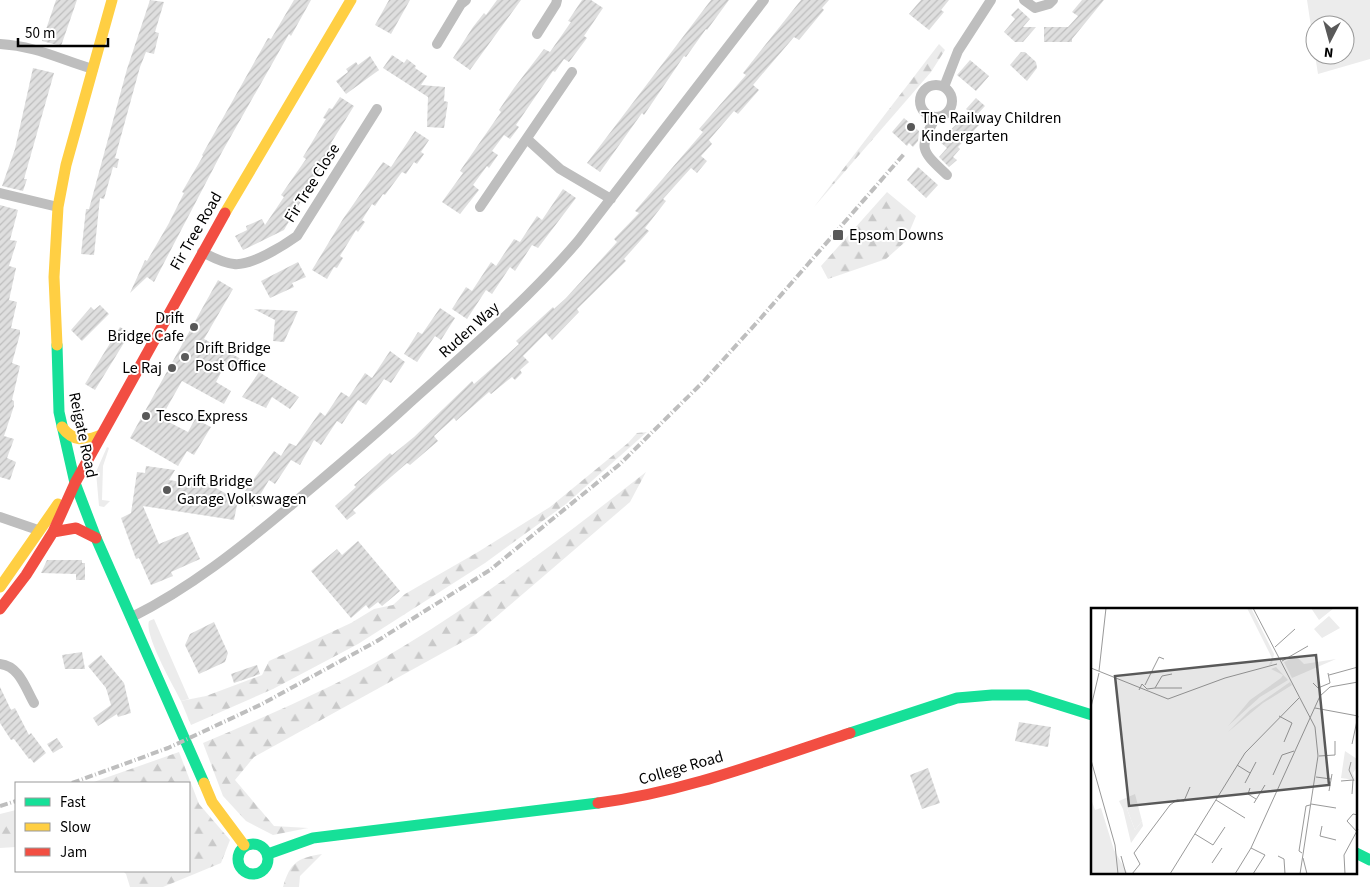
<svg xmlns="http://www.w3.org/2000/svg" width="1370" height="887" font-family="'Source Sans 3',sans-serif">
<style>
.grass{fill:#ececec}
.forest{fill:url(#forest-firs)}
.building{fill:url(#building-hatch)}
.lines{fill:none;stroke-linecap:round;stroke-linejoin:round}
.street{stroke:#bebebe;stroke-width:10}
.fast{stroke:#16e098;stroke-width:11}
.slow{stroke:#ffcf43;stroke-width:11}
.jam{stroke:#f24e42;stroke-width:11}
.rail{stroke:#bebebe;stroke-width:4;stroke-dasharray:8 2.5 1 2.5;stroke-linecap:butt}
.poi-dot{fill:#595959;stroke:#fff;stroke-width:2}
.labels{text-anchor:middle;dominant-baseline:central;stroke-width:4;stroke-linejoin:round;paint-order:stroke}
.poi-label{font-size:16px;fill:#000;stroke:#fff;text-anchor:start}
.street-label{font-size:16px;fill:#000;stroke:#fff}
.inset-road{fill:none;stroke:#999;stroke-width:1}
.view{fill:#595959;fill-opacity:0.15;stroke:#595959;stroke-width:2.5}
.inset-edge{fill:none;stroke:#000;stroke-width:2.5}
</style>
<defs>
<pattern id="forest-firs" width="22" height="20" patternUnits="userSpaceOnUse" patternTransform="scale(1.25)"><rect width="22" height="20" fill="#ececec"/><path d="M5 1l3.5 6h-7zM16 11l3.5 6h-7z" fill="#c9c9c9"/></pattern>
<pattern id="building-hatch" width="6" height="6" patternUnits="userSpaceOnUse" patternTransform="scale(1.25)"><rect width="6" height="6" fill="#dfdfdf"/><path d="M-1 1l2-2M0 6l6-6M5 7l2-2" fill="none" stroke="#bebebe"/></pattern>
</defs>
<rect width="100%" height="100%" fill="#fff"/>
<path class="grass" d="M1307 0H1370V59L1318 74 1315 55H1345V25H1315V53Z
M107 447 109 448 103 466 102 500 110 501 104 507 99 506 96 472Z
M154 619 189 699 181 701C173 685 144 635 149 621Z"/>
<path class="forest" d="M939 44 945 50 931 72 814 207Z
M887 192 916 216 905 242 886 259 828 279 821 266Z
M647 432 566 504 485 563 358 644 273 689 191 725 181 701 206 696 262 675 269 661 351 623 374 609 393 605 405 594 478 552 550 507 628 443 637 433Z
M646 472 630 502 475 635 254 757 235 780 274 826 308 828 273 835 246 821 223 796 203 743C271 714 340 685 404 646 489 594 568 533 646 472Z
M179 752 199 804 230 840 221 863 163 887H130L126 874 123 871H189V783H91Z
M16 810V847L0 848V814Z
M322 854 300 876 299 887H283C290 863 297 858 322 854Z"/>
<path class="building" d="M56 0H77L61 46 42 41Z
M150 0 164 2 155 32 159 33 154 54 146 52 140 67 115 158 119 159 117 168 113 167 104 199 100 198 94 255 81 254 86 209H89L127 69Z
M294 0H311L291 36 289 34 222 152 154 282 147 277 130 293 145 260 147 261 169 223 184 193 182 192 203 156 202 155 268 38 271 39Z
M389 0H410L391 34 375 25Z
M497 0H521L470 70 453 58 473 27 484 13 486 15Z
M582 0H591L603 8 584 36 587 38 569 62 564 59 555 72 553 71 516 125 519 127 510 139 504 135 492 151 498 155 489 168 487 166 473 185 479 190 460 214 442 202 463 173 460 171 501 112 499 110 514 88 544 49 550 52 571 22 568 21Z
M711 0H729L707 30 706 29 686 57 684 56 644 115 642 113 600 172 587 163Z
M801 0H829L822 8 824 10 799 40 794 37 753 85 759 90 738 114 734 111 709 140 712 144 701 156 707 161 697 173 691 168 663 199 666 201 645 228 649 231 624 259 626 261 577 309 579 312 552 340 546 333 523 356 529 362 520 370 522 373 515 380 512 377 491 394 489 392 456 421 454 418 434 436 438 441 410 465 407 463 353 510 356 513 347 520 335 506 356 487 354 485 390 453 392 455 414 437 472 381 474 384 507 355 519 344 516 341 553 307 554 309 566 298 617 242 614 239 639 213 635 211 703 132 699 129 746 75 743 73Z
M921 0H949L941 10 944 12 929 30 909 14Z
M1082 0H1104L1072 39V42H1044V27H1068L1078 16 1072 12Z
M1018 8 1030 19 1023 27H1036L1023 42H1015L1004 32 1015 19 1011 15Z
M1021 52H1025L1036 62 1037 68 1027 81 1010 65Z
M392 55 404 63 407 59 416 66 415 68 427 76 421 85 445 87 444 101 448 102 444 128 427 127 428 97 383 68Z
M370 56 379 70 346 94 336 81 348 72 346 69 356 62 358 65Z
M970 60 989 76 976 91 957 75Z
M33 68 54 73 24 179H27L23 191 2 186 15 149Z
M340 97 354 106 331 143 334 145 284 230 243 250 235 236 247 230 246 226 262 219 265 225 284 197 281 195 306 159 303 157 326 119 323 118 329 108 332 109Z
M976 98 985 106 975 117 966 109Z
M968 113 980 124 958 147 960 149 953 157 957 160 949 167 939 157 947 148 939 141Z
M904 118 919 131 918 141 913 147 909 143 907 146 892 132Z
M415 131 429 140 421 152 424 154 417 164 414 162 406 174 402 172 385 195 383 194 375 206 372 204 362 220 365 222 358 232 356 230 340 256 343 258 337 268 334 267 327 279 312 270 343 219 383 162 391 167Z
M918 167 938 185 926 198 907 180Z
M563 189 576 198 538 248 532 245 515 271 510 267 492 294 486 290 467 319 452 309 466 287 472 291 491 262 496 266 514 239 520 242 537 216 542 220Z
M0 205 18 210 10 240 17 241 9 266 16 268 9 300 17 302 11 328 20 330V334L12 363 20 366 12 400 14 401V406L4 436 14 439 7 458 16 462 10 480 0 477Z
M298 262 306 277 292 283 294 287 270 298 261 281Z
M218 280 233 289 204 339 241 359 234 370 225 365 216 382 231 391 224 404 182 381 161 418 188 432 195 419 211 427 194 455 187 451 178 466 130 438Z
M100 305 109 314 82 341 71 330 91 307 94 310Z
M440 308 455 318 441 340 435 336 417 362 404 354 418 332 422 334Z
M254 309 298 311 284 342 273 341 275 320Z
M120 327 130 333 95 390 85 384Z
M390 351 405 362 391 383 384 379 366 405 358 400 342 424 337 421 321 445 314 440 300 465 291 460 275 484 269 480 253 507 240 498 274 451 281 456 289 443 296 446 320 412 325 416 341 392 349 397 365 373 372 378Z
M259 372 299 397 290 409 272 397 266 408 242 397Z
M146 466 175 470 169 480 200 485 201 480 238 500 234 520 143 506 159 544 188 532 200 559 171 572 173 576 151 585 139 558 136 559 121 518 131 513 137 472 145 473Z
M358 541 400 591 382 606 378 602 369 609 366 605 351 618 311 571 337 549 342 555Z
M47 560H82V563H85V580H76V574L41 573Z
M214 622 228 653 225 662 199 674 185 645 190 634Z
M82 652 85 669H65L62 655Z
M101 655 124 683 131 713 118 717 117 714 98 726 93 718 111 705 106 688 88 666Z
M257 665 260 674 234 683 231 674Z
M0 687 11 710 15 708 29 735 31 733 46 753 34 763 30 758 29 759 14 739 11 740 0 723Z
M1019 722 1051 727 1048 747 1015 741Z
M57 738 63 747 53 753 47 744Z
M928 768 940 803 922 809 910 775Z"/>
<g class="lines">
<path class="street" d="M1024 0 1035 8 1049 4 1053 0
M537 34 556 4 557 0
M0 44C36 46 59 59 93 69
M437 44 461 4 466 0
M920 101a16 16 0 1 1 32 0a16 16 0 1 1-32 0Z
M944 87 958 51 991 0
M936 117C917 149 922 151 947 175
M527 139 560 169 611 199
M0 193 58 207
M480 207 572 72
M202 252C212 257 222 263 234 264 251 266 283 246 297 236L377 109
M0 517 38 530
M132 617C190 588 240 548 289 507 328 474 367 442 404 408 464 354 526 302 578 241L764 0
M0 664C19 666 25 687 34 703"/>
<path class="fast" d="M57 345 59 412 75 483 96 538 204 783
M850 733 957 698 992 695H1028L1092 715
M238 859a15 15 0 1 1 30 0a15 15 0 1 1-30 0Z
M1356 853 1370 860
M268 854 313 838 598 803"/>
<path class="slow" d="M225 213 351 0
M57 345 54 277 58 207 66 165 112 0
M62 427C72 441 86 442 101 435
M0 587 58 504
M204 783 212 802 244 845"/>
<path class="jam" d="M75 483 225 213
M53 532 76 528 96 538
M0 609 26 575 53 532 75 483
M598 803C685 792 767 760 850 733"/>
<path class="rail" d="M72 783 168 748 262 704 377 641 490 570 620 464 703 382 760 319 904 154
M0 806 16 801"/>
</g>
<g class="poi-dot">
<circle cx="911" cy="127" r="5"/>
<rect x="832" y="229" width="12" height="12" rx="2.5"/>
<circle cx="194" cy="327" r="5"/>
<circle cx="185" cy="357" r="5"/>
<circle cx="172" cy="368" r="5"/>
<circle cx="146" cy="416" r="5"/>
<circle cx="167" cy="490" r="5"/>
</g>
<g class="labels">
<g class="poi-label">
<text x="921" y="118">The Railway Children<tspan x="921" dy="18">Kindergarten</tspan></text>
<text x="849" y="235">Epsom Downs</text>
<text x="184" y="318" text-anchor="end">Drift<tspan x="184" dy="18">Bridge Cafe</tspan></text>
<text x="195" y="348">Drift Bridge<tspan x="195" dy="18">Post Office</tspan></text>
<text x="162" y="368" text-anchor="end">Le Raj</text>
<text x="156" y="416">Tesco Express</text>
<text x="177" y="481">Drift Bridge<tspan x="177" dy="18">Garage Volkswagen</tspan></text>
</g>
<g class="street-label">
<text transform="translate(312 183) rotate(-58)">Fir Tree Close</text>
<text transform="translate(196 231) rotate(-60)">Fir Tree Road</text>
<text transform="translate(469 330) rotate(-42)">Ruden Way</text>
<text transform="translate(83 435) rotate(78)">Reigate Road</text>
<text transform="translate(681 768) rotate(-16)">College Road</text>
</g>
</g>
<g transform="translate(1091 608)">
<rect width="266" height="266" fill="#fff"/>
<path d="M220 0H243L228 12ZM238 8 249 20 231 30 223 21ZM44 186 51 213 44 222 36 201H32L28 193ZM0 191 4 202 10 200 23 242 37 266H0Z" fill="#ececec"/>
<path d="M156 0H160L183 46 181 56 178 57 181 50ZM205 48 213 56 245 51 201 70 193 54ZM185 59 197 72 169 89 137 118 159 92 190 70 192 67 180 61ZM199 74 201 77 172 95 137 124 159 102ZM32 201H36L44 222 51 213 52 218 40 235Z" fill="#ececec"/>
<path d="M254 143 266 151V159L262 165 264 172 250 170Z" fill="#ececec"/>
<path class="inset-road" d="M162 0 224 119 227 148 209 266M184 39 204 21M191 53 217 38M0 60 77 91 134 70 186 56M8 63 15 0M238 67 267 59M222 75 227 80 239 75 237 65M54 77 68 49 73 51M64 80H91M48 82 51 76 56 81 64 80 71 68 81 66M0 99 8 65M224 100 267 108 261 136M188 108 201 115 193 134M228 148 244 147V133M0 152 24 237 27 266M260 154 258 162 263 173M146 157 159 165M182 167 191 147 203 143M225 169 240 171M250 173 262 172 261 186M154 175 165 154M159 180 157 186 165 191M238 183 241 166M125 192 154 210M163 195 174 177M220 196 245 200M267 207 262 206 256 213 267 225M231 218 229 228 245 232M104 226 122 237 134 219M160 240 174 247 162 266M211 245 208 243 215 198 219 197M30 248 35 266M187 248 193 251 194 266M212 250 216 266M121 255 131 240M41 266 49 256 43 245 79 197 86 192 93 193 99 179M79 266 154 145 208 90M144 266 160 240 229 88 239 79 267 74M254 266 253 247 267 221"/>
<path class="view" d="M225 47 238 177 38 198 24 68Z"/>
<rect width="266" height="266" class="inset-edge"/>
</g>
<rect x="15" y="782" width="175" height="90" fill="#ffffff" stroke="#999999"/>
<rect x="25" y="798" width="25" height="8" fill="#16e098" stroke="#999999"/>
<text x="60" y="807" font-size="15" fill="#000000">Fast</text>
<rect x="25" y="823" width="25" height="8" fill="#ffcf43" stroke="#999999"/>
<text x="60" y="832" font-size="15" fill="#000000">Slow</text>
<rect x="25" y="848" width="25" height="8" fill="#f24e42" stroke="#999999"/>
<text x="60" y="857" font-size="15" fill="#000000">Jam</text>
<g transform="translate(1330 40) rotate(186)"><circle r="24" fill="#ffffff" stroke="#999999"/>
<path d="M0-4L9 19L0 12L-9 19Z" fill="#595959"/>
<text y="-8" font-size="14" font-weight="bold" text-anchor="middle" fill="#000000">N</text>
</g>
<path d="M18 38v8h90v-8" fill="none" stroke="#000000" stroke-width="2.5"/>
<text x="25" y="38" font-size="15" fill="#000000" stroke="#ffffff" stroke-width="4" paint-order="stroke">50 m</text>
</svg>
